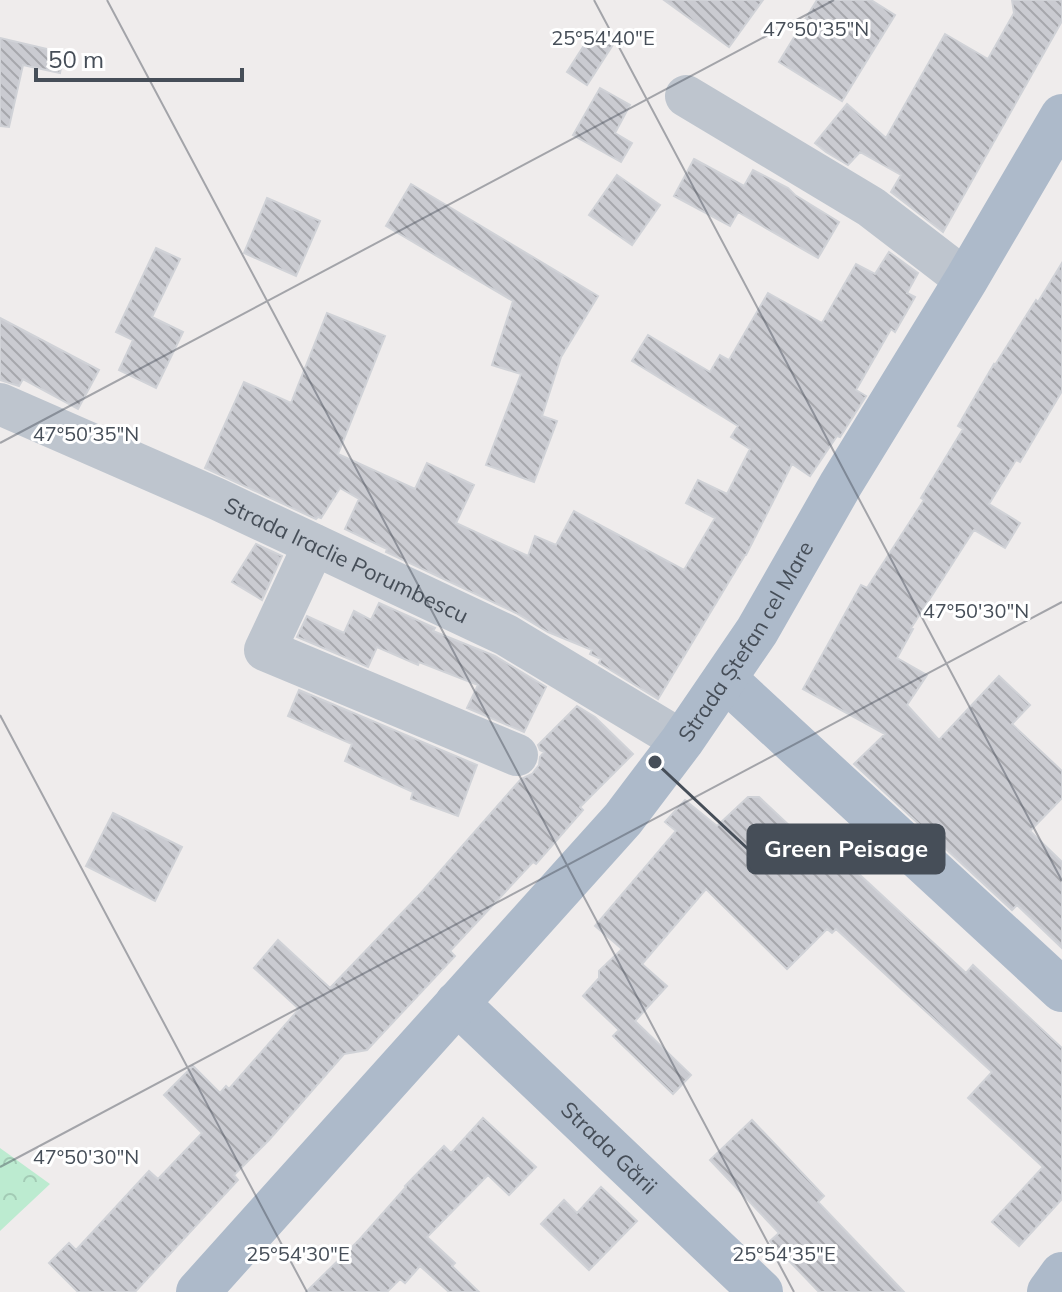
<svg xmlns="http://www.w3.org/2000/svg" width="1062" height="1292" font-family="Mulish,sans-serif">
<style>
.park{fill:url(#park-crowns)}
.building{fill:url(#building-back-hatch);stroke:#d0d2d7;stroke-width:2}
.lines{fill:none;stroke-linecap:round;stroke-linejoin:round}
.minor{stroke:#bec5ce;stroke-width:42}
.major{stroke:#adbaca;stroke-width:44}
.ticks{fill:none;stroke:#464e58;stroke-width:2;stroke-opacity:0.45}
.labels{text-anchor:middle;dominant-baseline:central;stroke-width:6;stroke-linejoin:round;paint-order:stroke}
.street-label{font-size:22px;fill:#464e58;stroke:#fff}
.ticks-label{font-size:20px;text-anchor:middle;fill:#464e58;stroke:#fff;stroke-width:6;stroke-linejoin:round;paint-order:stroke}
.leader{fill:none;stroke:#464e58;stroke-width:3}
.callout-dot{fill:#464e58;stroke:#fff;stroke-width:3}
.callout{fill:#464e58;stroke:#464e58;stroke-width:3}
.callout-label{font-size:24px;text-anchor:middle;font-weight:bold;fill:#fff}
</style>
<defs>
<pattern id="park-crowns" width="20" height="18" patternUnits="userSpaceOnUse" patternTransform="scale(2)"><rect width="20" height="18" fill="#bcebd0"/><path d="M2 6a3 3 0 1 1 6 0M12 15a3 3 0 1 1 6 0" fill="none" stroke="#a3cbb5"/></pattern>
<pattern id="building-back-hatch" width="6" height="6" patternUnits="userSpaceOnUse" patternTransform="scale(2)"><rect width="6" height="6" fill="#cacbd1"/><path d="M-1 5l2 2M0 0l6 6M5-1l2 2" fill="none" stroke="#a6a7ac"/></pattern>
</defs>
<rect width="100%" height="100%" fill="#efecec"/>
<path class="park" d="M0 1148 50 1184 0 1231Z"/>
<path class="building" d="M664 0H763L729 47Z
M817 0H871L895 15 842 101 779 62Z
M1012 0H1062V21L943 232 891 192 901 175 860 152 848 165 826 152 815 143 847 104 886 138 945 34 988 59 1014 13Z
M594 30 614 43 587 85 567 72Z
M0 38 64 53 60 73 23 65 9 127 0 126Z
M600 88 630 105 615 133 632 143 621 162 573 135Z
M694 159 744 186 753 170 788 188 795 195 839 222 818 258 738 212 730 226 674 196Z
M617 175 660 205 632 245 589 215Z
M411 184 598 296 561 357 542 416 557 421 534 482 486 465 521 374 492 365 513 301 386 226Z
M267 198 320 221 296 276 244 253Z
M156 248 180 259 152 317 183 332 156 388 119 370 133 340 116 332Z
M889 252 918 273 907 293 915 297 895 332 891 329 856 390 866 396 840 437 837 436 810 476 792 464 746 555H745L658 699 599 663 601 659 590 654 592 650 548 632 516 613 386 552 387 549 345 529 359 499 340 488 321 518 318 517 316 519 205 468 244 382 291 403 327 313 385 336 338 454 415 489 427 463 474 485 456 523 528 556 535 536 556 545 574 511 684 570 715 518 686 503 698 480 727 494 750 449 731 437 738 426 632 361 648 335 710 372 720 355 729 360 768 293 822 323 856 264 875 274Z
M1062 263V391L1020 462 1016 460 989 504 1020 523 1005 548 974 530 911 628 913 629 897 658 927 675 907 705 939 740 999 676 1030 705 1012 724 1062 771V798L1030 831 1062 862V948L1017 905 1012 910 854 764 885 734 803 689 861 585 867 588 924 500 921 498 963 429 958 426 994 364 995 365 1036 300 1038 302Z
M0 318 99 370 78 409 23 379 19 386 0 380Z
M256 544 282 556 262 600 232 582Z
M379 603 435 628 433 631 495 656 546 687 524 732 467 708 478 685 419 662 418 665 377 647 368 667 297 637 307 616 344 633 354 611 371 620Z
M299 690 477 765 458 816 411 799 413 792 345 761 352 744 288 716Z
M577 706 595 717 633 754 580 807 583 810 536 864 533 862 450 951 455 956 367 1050 344 1054 269 1140 234 1175 238 1180 135 1292H78L49 1263 69 1243 76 1250 149 1171 158 1179 202 1133 164 1095 193 1066 220 1093 226 1086 229 1089 299 1009 254 968 278 940 330 988 421 893 521 779 532 774 539 765 540 757 544 752 540 750 538 745Z
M748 797H759L826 860 834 851 966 973 973 965 1062 1048V1199L1019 1246 992 1222 1043 1167 968 1098 992 1072 836 929 832 933 827 929 787 969 706 889 642 964 667 986 635 1021 691 1075 673 1094 613 1036 619 1030 583 996 599 978V971L622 949 595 926 676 831 665 822 685 800 717 826Z
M113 813 182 847 155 901 86 866Z
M483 1118 536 1167 509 1195 488 1175 427 1237 455 1263 452 1266 479 1292H449L420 1266 405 1283 400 1279 387 1292H306L359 1240 406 1187 405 1186 444 1146 451 1153Z
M752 1120 824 1196 818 1202 904 1292H819L770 1241 779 1233 710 1160Z
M601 1187 637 1221 589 1270 541 1224 564 1200 577 1213Z"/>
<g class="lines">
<g class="minor">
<path d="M686 96 871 207 966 280"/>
<path id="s1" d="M0 404 217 499 506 635 682 741"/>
<path d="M314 545 265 650 517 755"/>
</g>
<g class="major">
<path d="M725 679 1062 990"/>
<path id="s2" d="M457 1003 761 1292"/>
<path id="s3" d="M198 1292 623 819 682 741 757 631 841 484 966 280 1062 116"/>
<path d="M1049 1292 1062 1274"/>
</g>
</g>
<path class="ticks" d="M107 0 794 1292M594 0 1062 881M0 443 834 0M0 715 307 1292M0 1167 1062 602"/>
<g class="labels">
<g class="street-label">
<text stroke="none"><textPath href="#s1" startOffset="380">Strada Iraclie Porumbescu</textPath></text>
<text stroke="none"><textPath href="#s3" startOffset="852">Strada Ștefan cel Mare</textPath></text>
<text stroke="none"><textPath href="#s2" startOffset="210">Strada Gării</textPath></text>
</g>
</g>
<g class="ticks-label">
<text x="816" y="36">47°50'35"N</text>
<text x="603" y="45">25°54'40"E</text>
<text x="86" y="441">47°50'35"N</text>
<text x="976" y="618">47°50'30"N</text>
<text x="86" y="1164">47°50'30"N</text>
<text x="298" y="1261">25°54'30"E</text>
<text x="784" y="1261">25°54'35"E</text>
</g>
<path class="leader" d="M655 762L748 849"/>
<circle class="callout-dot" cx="655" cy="762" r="8"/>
<rect class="callout" x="748" y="825" width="196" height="48" rx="8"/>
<g class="callout-label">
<text x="846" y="857">Green Peisage</text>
</g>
<path d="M36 68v12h206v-12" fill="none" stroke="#464e58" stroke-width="4"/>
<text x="48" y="68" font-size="24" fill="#464e58" stroke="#ffffff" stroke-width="6" paint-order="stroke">50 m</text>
</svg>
